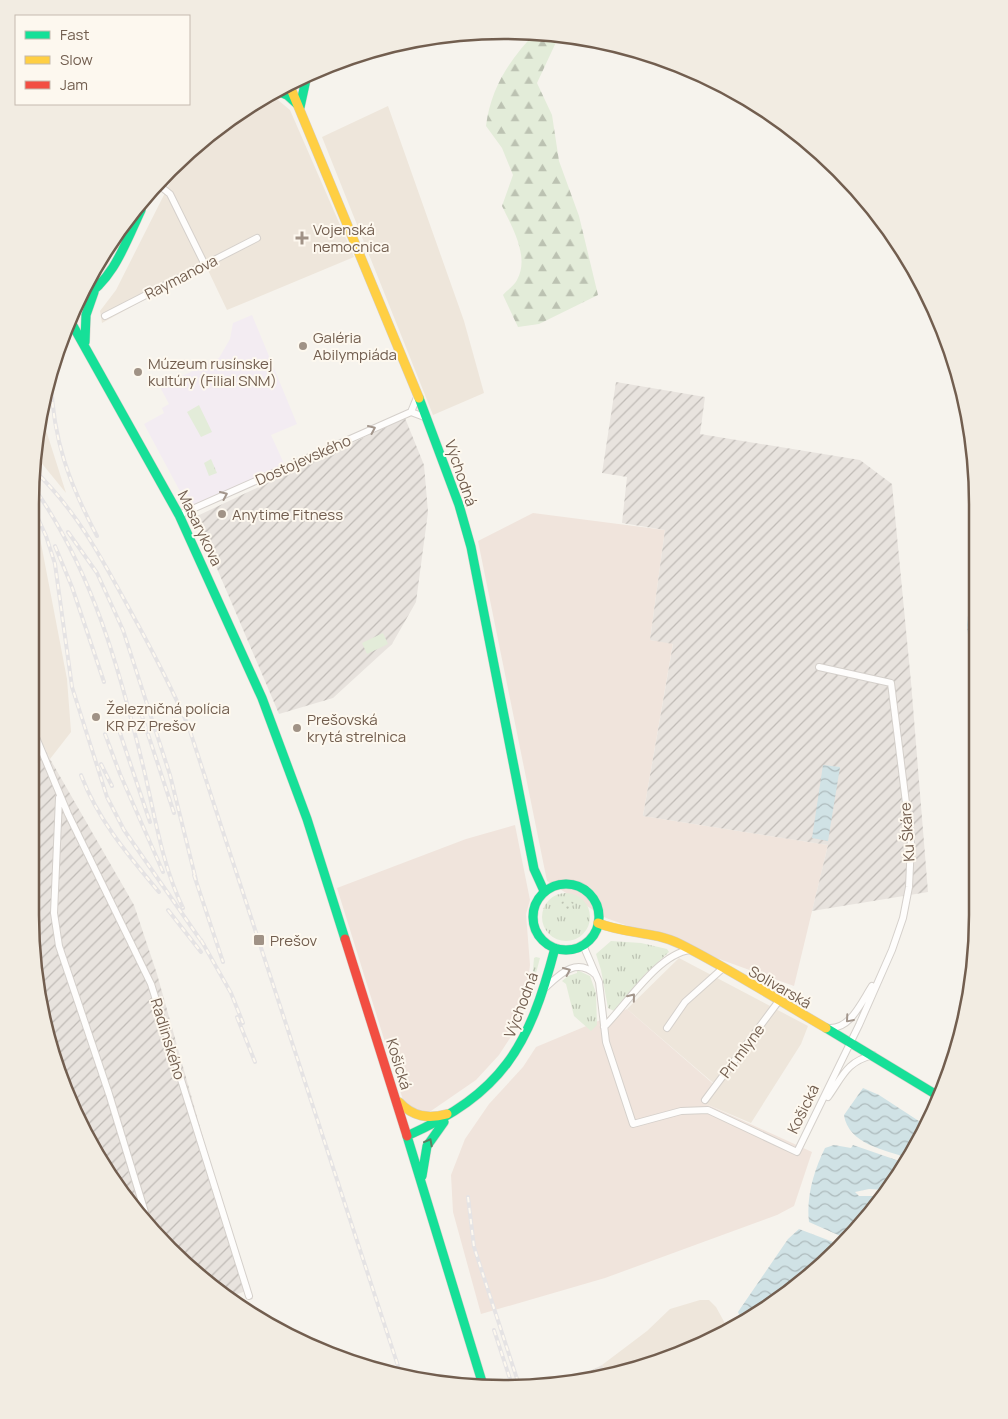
<svg xmlns="http://www.w3.org/2000/svg" width="1008" height="1419" font-family="Manrope,sans-serif">
<style>
.residential{fill:#eee6db}
.commercial{fill:#f0e4dc}
.industrial{fill:url(#industrial-furrows)}
.education{fill:#f3ecf2}
.grass{fill:url(#grass-tufts)}
.forest{fill:url(#forest-firs)}
.park{fill:url(#park-crowns)}
.garden{fill:url(#garden-dots)}
.pitch{fill:#e3ecd9}
.water{fill:url(#water-waves)}
.lines{fill:none;stroke-linecap:round;stroke-linejoin:round}
.street-casing{stroke:#d5d0cb;stroke-width:8}
.fast-casing{stroke:#d4cfc8;stroke-width:10}
.slow-casing{stroke:#d4cfc8;stroke-width:10}
.jam-casing{stroke:#d4cfc8;stroke-width:10}
.street{stroke:#fefdfc;stroke-width:6}
.fast{stroke:#16e098;stroke-width:9}
.slow{stroke:#ffcf43;stroke-width:9}
.jam{stroke:#f24e42;stroke-width:9}
.rail-casing{stroke:#e5e3e4;stroke-width:4}
.rail{stroke:#fdf8ef;stroke-width:2;stroke-dasharray:5.5;stroke-linecap:butt}
.oneway{stroke:#a3968c}
.oneway2{stroke:#5b7e61}
.poi-dot{fill:#a09286;stroke:#fdf8ef;stroke-width:2}
.labels{text-anchor:middle;dominant-baseline:central;stroke-width:4;stroke-linejoin:round;paint-order:stroke}
.poi-label{font-size:15px;fill:#725e4f;stroke:#fdf8ef;text-anchor:start}
.street-label{font-size:15px;fill:#725e4f;stroke:#fdf8ef}
.rim{fill:none;stroke:#725e4f;stroke-width:2.5}
</style>
<defs>
<pattern id="industrial-furrows" width="10" height="10" patternUnits="userSpaceOnUse" patternTransform="scale(1.25)"><rect width="10" height="10" fill="#e8e3de"/><path d="M-1 1l2-2M0 10L10 0M9 11l2-2" fill="none" stroke="#c0bbb6"/></pattern>
<pattern id="grass-tufts" width="24" height="20" patternUnits="userSpaceOnUse" patternTransform="scale(1.25)"><rect width="24" height="20" fill="#e3ecd9"/><path d="M3 7l-1-3M5 7V3M7 7l1-3M15 17l-1-3M17 17v-4M19 17l1-3" fill="none" stroke="#bcc2b2"/></pattern>
<pattern id="forest-firs" width="22" height="20" patternUnits="userSpaceOnUse" patternTransform="scale(1.25)"><rect width="22" height="20" fill="#e3ecd9"/><path d="M5 1l3.5 6h-7zM16 11l3.5 6h-7z" fill="#bcc2b2"/></pattern>
<pattern id="park-crowns" width="20" height="18" patternUnits="userSpaceOnUse" patternTransform="scale(1.25)"><rect width="20" height="18" fill="#e3ecd9"/><path d="M2 6a3 3 0 1 1 6 0M12 15a3 3 0 1 1 6 0" fill="none" stroke="#bcc2b2"/></pattern>
<pattern id="garden-dots" width="8" height="8" patternUnits="userSpaceOnUse" patternTransform="scale(1.25)"><rect width="8" height="8" fill="#e3ecd9"/><path d="M2 2h.1M6 6h.1" fill="none" stroke="#bcc2b2" stroke-width="1.8" stroke-linecap="round"/></pattern>
<pattern id="water-waves" width="16" height="10" patternUnits="userSpaceOnUse" patternTransform="scale(1.25)"><rect width="16" height="10" fill="#d0e2e5"/><path d="M0 5q4-4 8 0t8 0" fill="none" stroke="#adbabc"/></pattern>
</defs>
<rect width="100%" height="100%" fill="#f6f3ed"/>
<path class="residential" d="M270 98 278 100 290 110 354 257 227 310 206 266 102 323 100 311 116 290 173 177 196 150 208 143 207 139 222 126 256 101Z
M388 106 464 321 484 393 433 415 322 137Z
M43 400 45 427 66 493 35 455 39 411Z
M31 491 67 679 71 732 50 759 30 718Z
M679 958 808 1026 801 1044 751 1123 706 1104 718 1087 627 1009Z
M700 1300H709L716 1307 727 1327 686 1353 607 1374 602 1365 647 1331 670 1309Z"/>
<path class="commercial" d="M533 513 665 530 650 640 673 643 643 816 828 845 794 986 606 918 547 881 478 541Z
M515 825 530 900 526 914 530 965 525 1004 512 1035 499 1055 476 1080 428 1113 418 1111 403 1100 337 888 466 839Z
M627 1009 718 1088 706 1104 812 1152 794 1206 777 1215 605 1278 481 1314 453 1212 451 1175 465 1139 489 1104 523 1067 536 1047Z"/>
<path class="industrial" d="M616 382 705 397 700 434 860 460 892 484 911 682 928 892 812 911 828 845 643 816 673 644 650 640 665 530 622 523 627 477 602 473Z
M405 418 424 465 428 512 416 602 392 644 333 698 279 714 195 517Z
M30 718 50 759 134 905 157 974 246 1291 229 1297 192 1272 110 1178 46 1038 30 915Z
M602 1365 607 1374 563 1385Z"/>
<path class="education" d="M252 315 297 424 271 435 286 468 190 510 144 424 164 413 162 408 169 404 160 387 219 358 230 339 233 323Z"/>
<path class="grass" d="M542 917a24 24 0 1 1 48 0a24 24 0 1 1-48 0Z
M611 941 641 943 667 949 669 952 645 974 622 1005 614 1011 608 1008 601 970 596 954Z
M536 957 540 958 531 992 534 958Z
M577 970 590 976 596 993 597 1025 591 1031 574 1016 566 984 562 981 568 976 577 973Z"/>
<path class="forest" d="M537 31 558 38 537 83 552 115 559 161 579 216 598 295 539 324 518 327 503 295C507 290 514 286 517 280 530 257 512 227 502 206L513 175 502 148 486 126C491 87 510 59 537 31Z"/>
<path class="park" d="M211 459 217 473 209 476 204 463Z"/>
<path class="garden" d="M564 900H570L574 903 570 911 559 905Z"/>
<path class="pitch" d="M199 405 212 432 201 437 187 412Z
M383 633 388 644 367 654 362 643Z"/>
<path class="water" d="M975 551 976 714 967 625Z
M823 765 840 767 828 841 812 838Z
M863 1088 879 1095 928 1127 908 1158C885 1150 848 1144 844 1115Z
M834 1145 851 1148 853 1145 905 1163 888 1190 869 1189 855 1192 859 1196H885L847 1239 809 1222C806 1197 814 1170 825 1148Z
M799 1229 841 1245 816 1272 741 1319 738 1312 788 1239Z"/>
<g class="lines">
<g class="street-casing">
<path id="street" d="M160 186 170 194 205 265
M105 316 257 238
M411 412 418 395
M179 515 411 412 427 418
M30 723 68 814 151 984 249 1296
M59 798 54 913 59 946 109 1094 148 1222
M583 945 599 982 606 1042 633 1124 681 1111 708 1110 797 1152 859 1025 892 950 903 918 909 887 911 843 891 683 819 667
M546 987C561 973 577 957 596 975
M604 1027C627 1004 658 954 690 950
M667 1028 685 1002 722 969
M828 1028C850 1030 861 1003 872 986
M828 1097C843 1076 846 1062 873 1055
M705 1100 778 1002"/>
</g>
<g class="fast-casing">
<path id="fast" d="M275 90 287 95 297 104
M300 107 307 75
M81 300C114 279 125 244 141 210
M72 324 179 515 262 698 307 819 345 939
M85 342 86 315 94 292
M419 398 459 505 471 547 534 869 544 891
M533 917a33 33 0 1 1 66 0a33 33 0 1 1-66 0Z
M826 1028 940 1097
M422 1176 427 1146 444 1122
M483 1385 407 1136C503 1093 529 1047 555 948"/>
</g>
<g class="slow-casing">
<path id="slow" d="M289 84 419 398
M598 923C624 934 654 931 680 944 730 969 778 1000 826 1028
M399 1102C413 1117 428 1119 447 1114"/>
</g>
<g class="jam-casing">
<path id="jam" d="M345 939 407 1136"/>
</g>
<use href="#street" class="street"/>
<use href="#fast" class="fast"/>
<use href="#slow" class="slow"/>
<use href="#jam" class="jam"/>
<g class="rail-casing">
<path id="rail" d="M51 380C53 440 69 483 97 536
M33 469C78 512 102 559 131 612 152 650 172 688 189 728L400 1372
M32 485C92 569 120 670 144 770 155 816 162 865 183 908
M30 501 46 536 55 564 72 687 107 797 124 830 204 945
M68 532 97 573 123 630 170 775 196 880
M55 546 72 587 104 682
M141 713 174 813
M119 730 150 822
M105 734 120 774 163 872
M101 764 112 786
M81 775C98 820 128 855 159 892
M194 875 223 962
M168 910 201 952
M201 940 231 993 243 1023
M237 1017 255 1062
M468 1197 474 1247 519 1385
M494 1330 512 1385"/>
</g>
<use href="#rail" class="rail"/>
</g>
<defs><path id="oneway-chevron" d="M-2-3.5L2.5 0L-2 3.5" fill="none" stroke-width="1.6" stroke-linecap="round" stroke-linejoin="round" transform="scale(1.25)"/></defs>
<g class="oneway">
<use href="#oneway-chevron" transform="translate(372 429) rotate(-24)"/>
<use href="#oneway-chevron" transform="translate(224 495) rotate(-24)"/>
<use href="#oneway-chevron" transform="translate(567 971) rotate(-25)"/>
<use href="#oneway-chevron" transform="translate(632 997) rotate(-51)"/>
<use href="#oneway-chevron" transform="translate(849 1019) rotate(131)"/>
</g>
<use class="oneway2" href="#oneway-chevron" transform="translate(429 1142) rotate(-62)"/>
<g class="poi-dot">
<path d="M299.5 230.5h5v5h5v5h-5v5h-5v-5h-5v-5h5z"/>
<circle cx="303" cy="346" r="5"/>
<circle cx="138" cy="372" r="5"/>
<circle cx="222" cy="514" r="5"/>
<circle cx="96" cy="717" r="5"/>
<circle cx="297" cy="728" r="5"/>
<rect x="253" y="934" width="12" height="12" rx="2.5"/>
</g>
<g class="labels">
<g class="poi-label">
<text x="313" y="229">Vojenská<tspan x="313" dy="17">nemocnica</tspan></text>
<text x="313" y="337">Galéria<tspan x="313" dy="17">Abilympiáda</tspan></text>
<text x="148" y="363">Múzeum rusínskej<tspan x="148" dy="17">kultúry (Filial SNM)</tspan></text>
<text x="232" y="514">Anytime Fitness</text>
<text x="106" y="708">Železničná polícia<tspan x="106" dy="17">KR PZ Prešov</tspan></text>
<text x="307" y="719">Prešovská<tspan x="307" dy="17">krytá strelnica</tspan></text>
<text x="270" y="940">Prešov</text>
</g>
<g class="street-label">
<text transform="translate(181 277) rotate(-27)">Raymanova</text>
<text transform="translate(303 460) rotate(-24)">Dostojevského</text>
<text transform="translate(461 473) rotate(71)">Východná</text>
<text transform="translate(200 528) rotate(64)">Masarykova</text>
<text transform="translate(907 832) rotate(-94)">Ku Škáre</text>
<text transform="translate(780 987) rotate(30)">Solivarská</text>
<text transform="translate(521 1005) rotate(-69)">Východná</text>
<text transform="translate(168 1039) rotate(73)">Radlinského</text>
<text transform="translate(742 1051) rotate(-53)">Pri mlyne</text>
<text transform="translate(399 1064) rotate(73)">Košická</text>
<text transform="translate(803 1109) rotate(-64)">Košická</text>
</g>
</g>
<path d="M0 0H1008V1419H0ZM504 39H504A465 465 0 0 1 969 504V915A465 465 0 0 1 504 1380H504A465 465 0 0 1 39 915V504A465 465 0 0 1 504 39Z" fill="#f2ece2" fill-rule="evenodd"/>
<path class="rim" d="M504 39H504A465 465 0 0 1 969 504V915A465 465 0 0 1 504 1380H504A465 465 0 0 1 39 915V504A465 465 0 0 1 504 39Z"/>
<rect x="15" y="15" width="175" height="90" fill="#fdf8ef" stroke="#c5baaf"/>
<rect x="25" y="31" width="25" height="8" fill="#16e098" stroke="#c5baaf"/>
<text x="60" y="40" font-size="15" fill="#725e4f">Fast</text>
<rect x="25" y="56" width="25" height="8" fill="#ffcf43" stroke="#c5baaf"/>
<text x="60" y="65" font-size="15" fill="#725e4f">Slow</text>
<rect x="25" y="81" width="25" height="8" fill="#f24e42" stroke="#c5baaf"/>
<text x="60" y="90" font-size="15" fill="#725e4f">Jam</text>
</svg>
